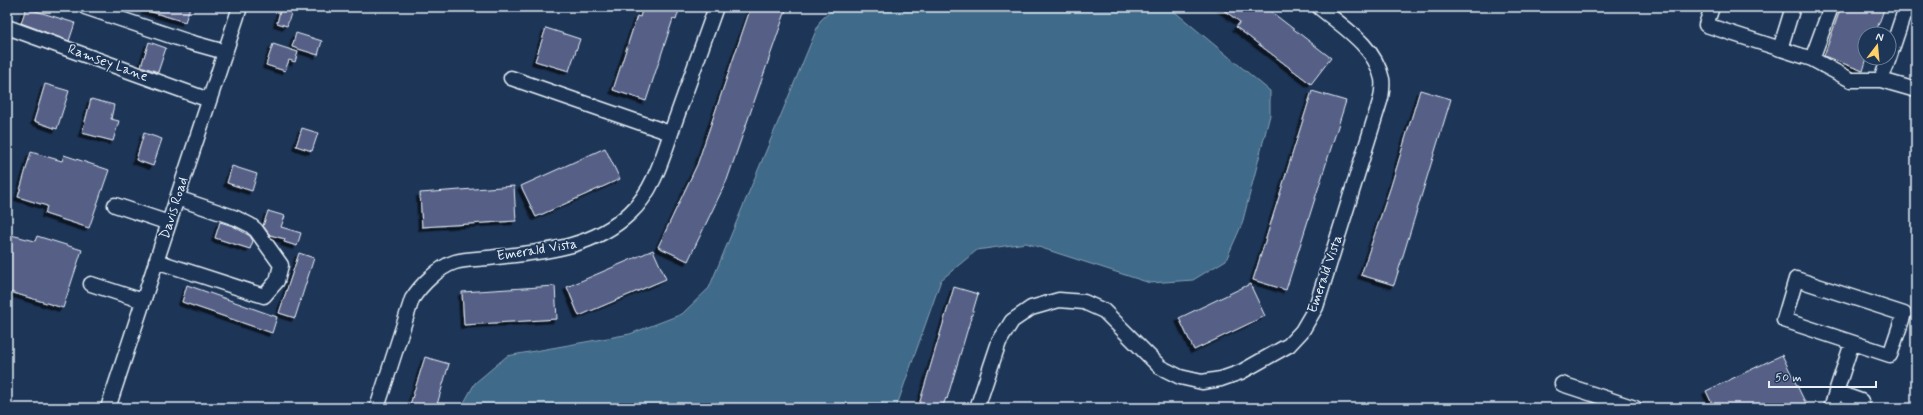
<svg xmlns="http://www.w3.org/2000/svg" width="1923" height="415" font-family="Mynerve,sans-serif">
<style>
.water{fill:#416b89;stroke:#84a1b5}
.building{fill:#576087;stroke:#e8f1f8;filter:url(#shadow)}
.lines{fill:none;stroke-linecap:round;stroke-linejoin:round}
.minor-casing{stroke:#e8f1f8;stroke-width:17}
.minor{stroke:#1d3557;stroke-width:14}
.labels{text-anchor:middle;dominant-baseline:central;stroke-width:3.5;stroke-linejoin:round;paint-order:stroke}
.street-label{font-size:14px;fill:#e8f1f8;stroke:#1d3557}
</style>
<defs>
<filter id="shadow"><feDropShadow dx="-3.5" dy="3.5" stdDeviation="0" flood-color="#0009"/></filter>
</defs>
<rect width="100%" height="100%" fill="#1d3557"/>
<filter id="ink" filterUnits="userSpaceOnUse"><feTurbulence type="fractalNoise" baseFrequency=".025" numOctaves="2"/><feDisplacementMap in="SourceGraphic" scale="8" xChannelSelector="R" yChannelSelector="G"/><feConvolveMatrix kernelMatrix="1 2 1 2 8 2 1 2 1" color-interpolation-filters="sRGB"/></filter>
<g filter="url(#ink)">
<path class="water" d="M835 7H1169L1270 91V115L1242 224 1226 260 1193 280 1150 283 1026 243 977 250 941 280 896 408H461L475 383 507 356 630 334 682 314 709 288 820 21Z"/>
<path class="building" d="M145 7H190L185 22 145 10Z
M281 7H293L287 26 277 23Z
M643 7H680L676 20 673 19 646 101 613 90 637 16 640 17Z
M751 7H787L727 180 688 261 658 247 697 165Z
M1219 7H1265L1331 58 1311 84 1236 27 1240 22Z
M1841 7H1885L1875 34H1865V58H1867L1863 71 1824 56Z
M26 8 75 23 69 41 21 23Z
M546 28 580 39 569 71 535 61Z
M296 33 322 41 318 55 292 47Z
M149 42 166 48 158 72 141 66Z
M273 44 298 52 295 62 289 60 285 71 266 65Z
M45 84 69 91 57 129 34 121Z
M1420 90 1451 99 1394 285 1361 275 1391 186Z
M1312 91 1346 101 1286 290 1253 280Z
M91 99 114 105 111 119 119 121 113 141 82 133Z
M302 128 318 133 312 151 296 146Z
M144 133 162 139 153 166 136 160Z
M605 148 620 179 536 217 521 186Z
M31 152 62 161 64 155 109 170 89 228 45 214 47 206 18 197Z
M232 166 257 174 252 191 227 183Z
M514 186 516 221 422 227 420 193Z
M268 211 285 216 281 227 301 233 297 246 284 242 285 239 270 235 263 226Z
M220 222 233 226 250 236 253 241 250 249 215 238Z
M7 234 35 241 37 236 82 250 63 308 7 291Z
M653 250 666 279 579 316 567 287Z
M299 253 314 258 295 318 279 313Z
M1250 284 1265 316 1194 350 1179 318Z
M187 285 277 317 272 333 182 302Z
M555 286 557 319 464 325 462 292Z
M954 287 978 294 947 399 946 398 942 408H918Z
M1782 355 1808 408H1714L1706 391Z
M425 357 449 364 436 408H409Z"/>
<g class="lines">
<g class="minor-casing">
<path id="minor" d="M85 7 189 42 225 52
M1712 7 1706 25 1812 59 1831 7
M7 27 209 100
M1780 49 1793 7
M1889 58 1881 80 1916 90
M1889 58 1906 7
M1812 59 1851 80H1881
M511 78 670 133
M115 205 169 223
M156 261 264 296 277 281 281 265 256 230 250 225 236 218 177 198
M1796 279 1904 314 1890 355 1784 320Z
M91 284 143 301
M1852 343 1836 392 1861 401 1863 408
M1562 384 1635 408
M108 408 240 7
M377 408 412 299C421 285 439 267 455 262 465 259 478 259 488 258 539 252 591 250 630 213 656 189 665 148 677 116 690 79 703 43 716 7
M977 408 999 342 1012 321 1031 308 1059 300 1084 302 1104 311 1160 367 1180 377 1202 382 1221 379 1241 372 1289 345 1302 331 1316 307 1381 98C1382 92 1383 85 1382 79 1375 46 1343 27 1319 7
M1831 408 1836 392"/>
</g>
<use href="#minor" class="minor"/>
</g>
</g>
<g class="labels">
<g class="street-label">
<text transform="translate(108 63) rotate(20)">Ramsey Lane</text>
<text transform="translate(174 208) rotate(-72)">Davis Road</text>
<text transform="translate(537 250) rotate(-9)">Emerald Vista</text>
<text transform="translate(1325 274) rotate(-71)">Emerald Vista</text>
</g>
</g>
<rect width="1923" height="415" fill="none" stroke="#1d3557" stroke-width="24"/>
<rect x="12" y="12" width="1899" height="391" fill="none" stroke="#e8f1f8" stroke-width="1.5" filter="url(#ink)"/>
<g transform="translate(1877 46) rotate(16)"><circle r="19" fill="#1d3557" stroke="#6e8097"/>
<path d="M0-3L7 15L0 10L-7 15Z" fill="#ffd166"/>
<text y="-6" font-size="11" font-weight="bold" text-anchor="middle" fill="#e8f1f8">N</text>
</g>
<path d="M1769 381v6h107v-6" fill="none" stroke="#e8f1f8" stroke-width="2"/>
<text x="1775" y="381" font-size="12" fill="#e8f1f8" stroke="#1d3557" stroke-width="3" paint-order="stroke">50 m</text>
</svg>
